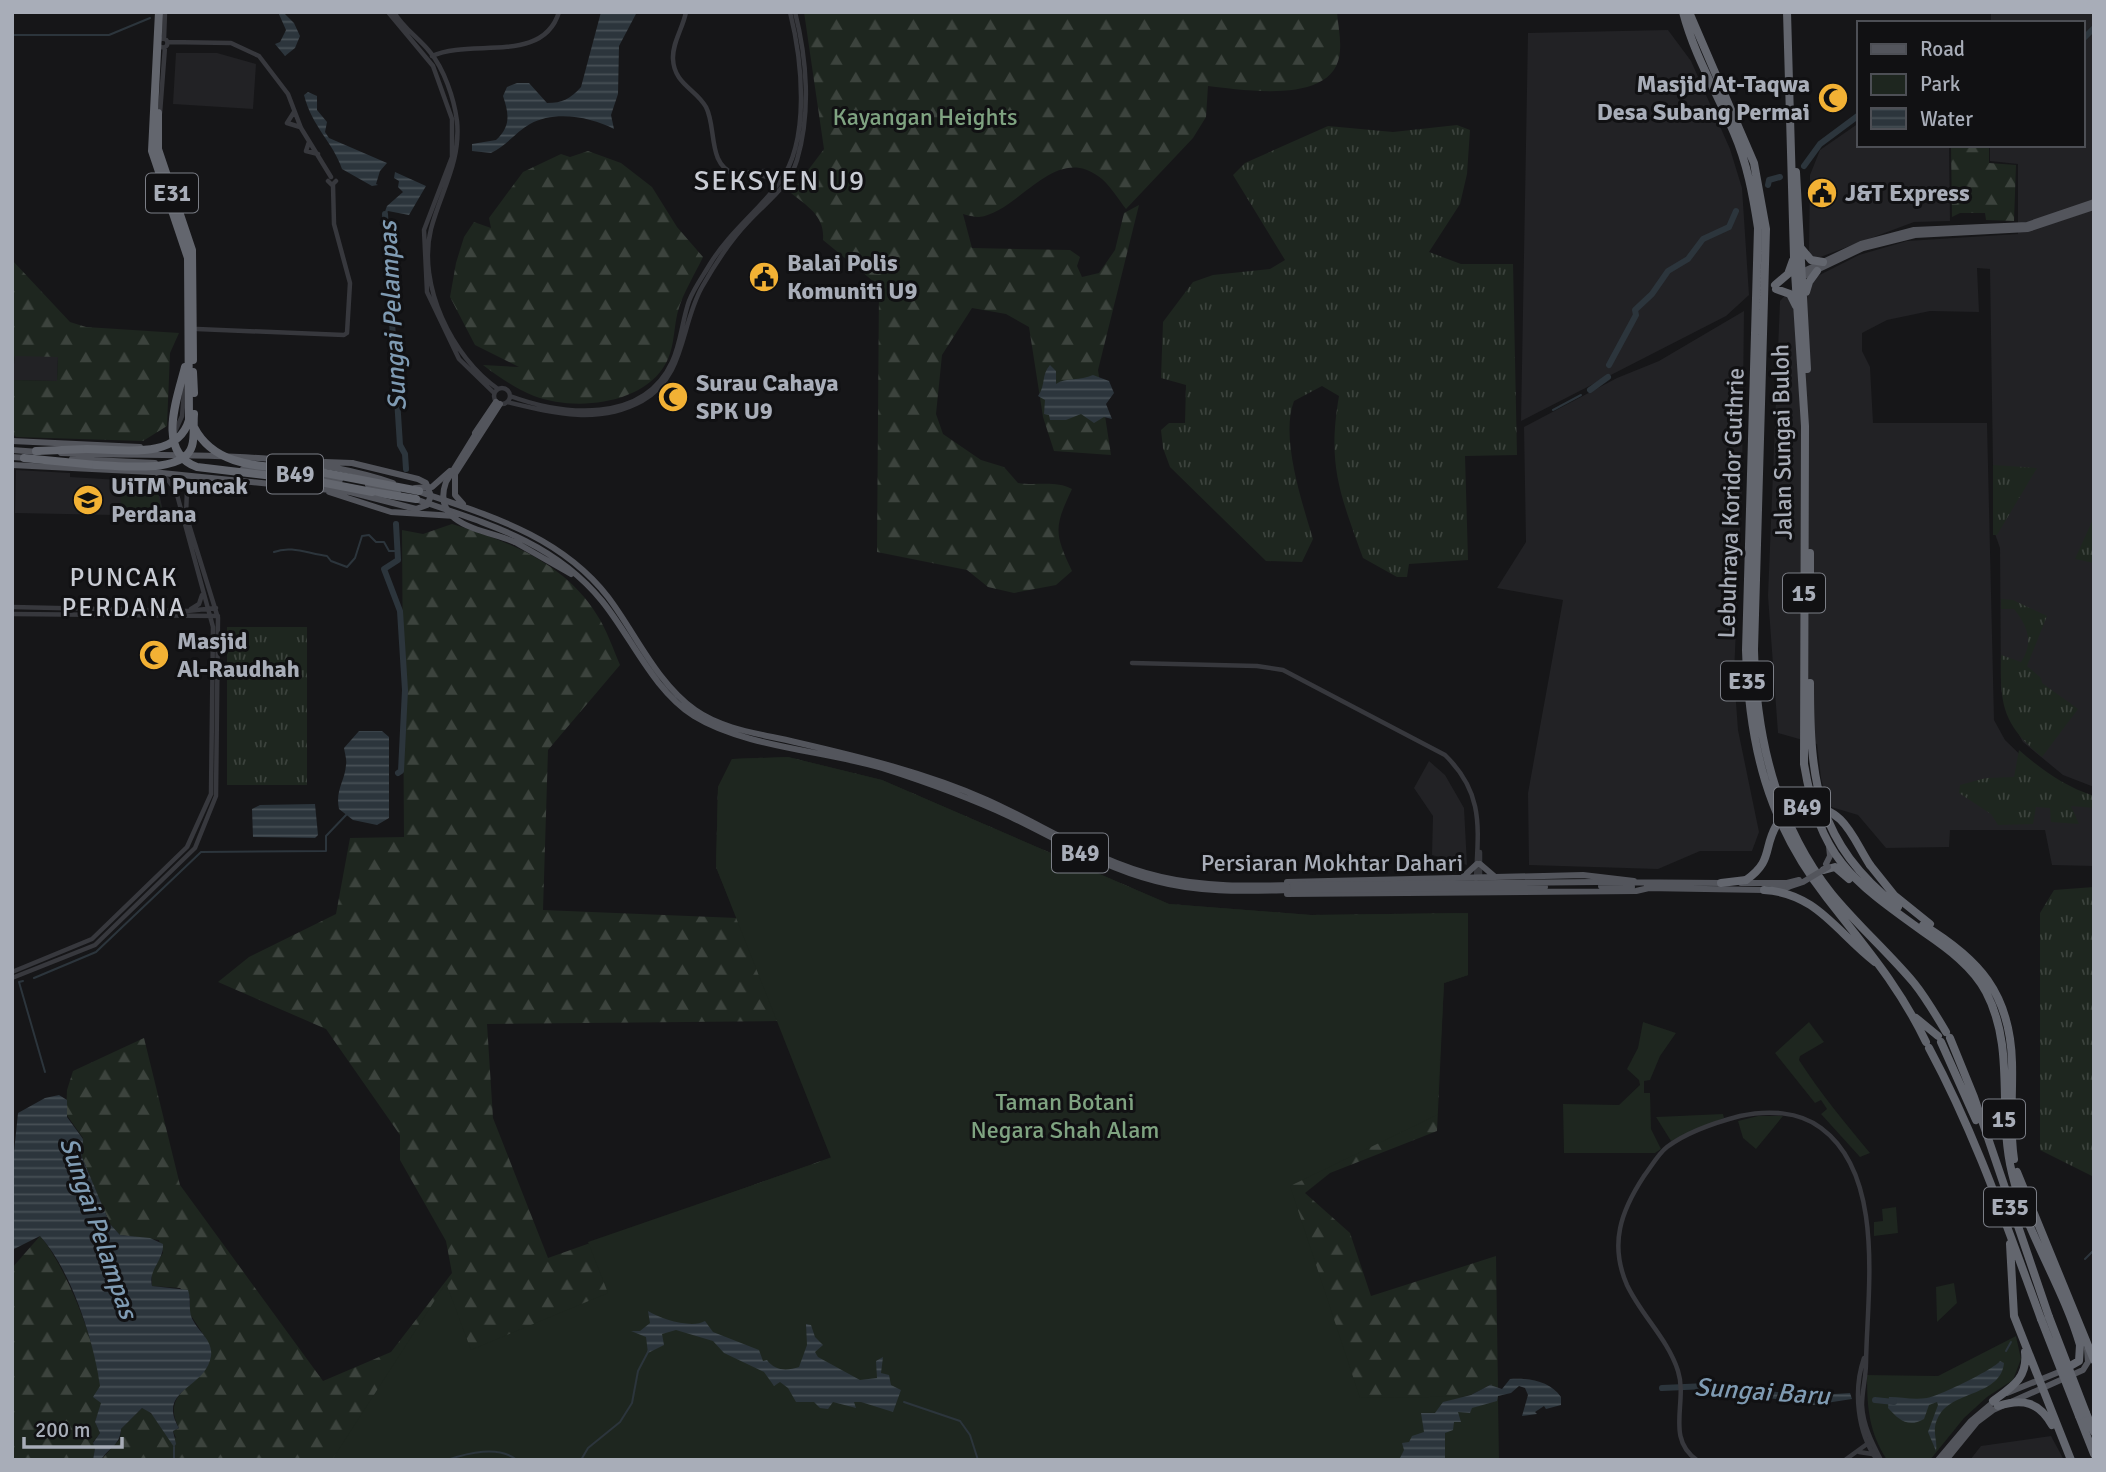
<svg xmlns="http://www.w3.org/2000/svg" width="2106" height="1472" font-family="Signika,sans-serif">
<style>
.built{fill:#222225}
.grass{fill:url(#grass-tufts)}
.forest{fill:url(#forest-firs);fill-rule:evenodd}
.park{fill:#1e261f}
.water{fill:url(#water-rules)}
.lines{fill:none;stroke-linecap:round;stroke-linejoin:round}
.stream{stroke:#2c353c;stroke-width:2}
.river{stroke:#2c353c;stroke-width:6}
.minor{stroke:#37383d;stroke-width:4.5}
.major{stroke:#53555c;stroke-width:6}
.highway{stroke:#63666e;stroke-width:8}
.major-bridge{stroke:#53555c;stroke-width:6}
.highway-bridge{stroke:#63666e;stroke-width:8}
.labels{text-anchor:middle;dominant-baseline:central;stroke-width:6;stroke-linejoin:round;paint-order:stroke}
.shield{fill:#111113;stroke:#7b7e86;stroke-width:2}
.shield-label{font-size:23px;font-weight:bold;fill:#a8adb8}
.poi-label{font-size:24px;font-weight:bold;fill:#a8adb8;stroke:#111113;text-anchor:start}
.park-label{font-size:24px;fill:#7fa381;stroke:#111113}
.street-label{font-size:24px;fill:#a8adb8;stroke:#111113}
.water-label{font-size:26px;font-style:italic;fill:#7f9bb3;stroke:#111113}
.neighbourhood-label{font-size:26px;letter-spacing:2px;fill:#c9ccd4;stroke:#111113}
.quarter-label{font-size:28px;letter-spacing:2px;fill:#c9ccd4;stroke:#111113}
</style>
<defs>
<pattern id="grass-tufts" width="24" height="20" patternUnits="userSpaceOnUse" patternTransform="scale(1.75)"><rect width="24" height="20" fill="#1e261f"/><path d="M3 7l-1-3M5 7V3M7 7l1-3M15 17l-1-3M17 17v-4M19 17l1-3" fill="none" stroke="#3c433d"/></pattern>
<pattern id="forest-firs" width="22" height="20" patternUnits="userSpaceOnUse" patternTransform="scale(1.75)"><rect width="22" height="20" fill="#1e261f"/><path d="M5 1l3.5 6h-7zM16 11l3.5 6h-7z" fill="#3c433d"/></pattern>
<pattern id="water-rules" width="6" height="5" patternUnits="userSpaceOnUse" patternTransform="scale(1.75)"><rect width="6" height="5" fill="#2c353c"/><path d="M0 2.5h6" fill="none" stroke="#485056"/></pattern>
</defs>
<rect width="100%" height="100%" fill="#161618"/>
<path class="built" d="M1991 12H2094V787L2063 775 2023 742 2009 716 2001 690 2000 548 1994 531 1990 269 1977 268 1979 312 1930 311 1887 320 1862 333V351L1870 367 1873 423H1987L1994 720 2005 740 2040 774 2094 801V866L2052 865 2045 830H1950L1949 847 1886 848 1858 815 1828 806 1821 778 1817 744 1778 733 1768 596 1780 301 1790 290 1859 255 1907 241 2018 234V164L1990 161V145H2083V23H1991Z
M1668 30 1691 61 1730 149 1742 188 1749 295 1726 316 1521 421 1528 33Z
M176 53H217L256 64 253 109 173 104Z
M1859 123V145H1949L1950 221 1914 222 1815 259 1809 253 1810 175 1820 150Z
M1744 311 1742 485 1734 675 1738 730 1759 832 1752 851H1700L1658 869 1529 865 1528 793 1563 600 1497 588 1526 542 1524 427 1617 378 1659 361Z
M15 356H58L57 381 12 380Z
M16 470 70 473V477L120 480 158 488 164 516 15 513Z
M1429 761 1445 775 1464 808 1467 865 1432 855 1433 816 1414 788Z
M2051 1436 2064 1460H1970L1981 1446Z"/>
<path class="grass" d="M1457 125 1470 130 1467 174 1460 204 1429 252 1461 264H1513L1517 455 1465 456 1468 560 1409 564 1407 577H1397L1363 558C1340 494 1327 465 1339 396L1322 386 1294 401C1280 437 1302 502 1313 539L1302 562 1266 561 1170 467 1163 448 1161 430 1169 423H1185L1186 385 1161 378 1163 322 1193 282 1213 275 1270 269 1285 260 1233 175 1245 163 1328 126 1393 132Z
M1993 465 2037 468 1997 535H1993Z
M2094 517V563L2075 559Z
M2001 599 2013 600 2047 616 2027 666 2041 678 2042 683 2078 709 2042 757C2002 724 2000 705 2001 655L2021 662C2034 642 2028 627 2014 609H2001Z
M227 627H307V785H227Z
M2019 750C2042 770 2064 786 2094 796V808L2071 806 2079 824 2051 822 2050 808 2036 807 2033 824 1998 825 1991 814 1959 793 1960 785 1986 778 2014 777Z
M2094 887V1177L2040 1150V913L2054 890Z"/>
<path class="forest" d="M804 12H1337C1338 25 1341 38 1340 50 1338 106 1244 90 1208 86L1206 117 1193 138 1126 209C1118 199 1109 183 1098 176 1054 144 1019 212 979 217 974 217 967 215 963 214L972 248 1070 250 1080 257 1077 266 1082 277 1099 273 1115 250 1124 213 1139 205 1098 370 1111 455 1054 451 1043 417 1029 327 1006 314 972 308 942 355 936 414 943 434 981 460 1004 467 1018 483C1037 486 1055 480 1072 489 1054 527 1054 533 1072 571L1056 585 1014 593 988 587 967 570 877 552 879 286 823 240C825 216 808 207 791 193L824 149Z
M1951 145H1989V163L2016 165 2014 221 1986 220 1985 213H1960L1952 217Z
M588 151 621 163 652 187 677 227 703 257C695 274 683 293 678 311 673 330 675 351 663 368 638 405 574 411 534 396 515 388 500 378 483 365L519 367 475 345 450 297 456 263 464 237 474 222 491 228 489 218 523 172 561 154 570 157Z
M12 260 70 322 86 327 179 333 170 353 167 426 143 441 16 437 12 433V380L57 381 58 357 15 356 12 375Z
M452 524C508 541 565 563 597 615 607 630 613 649 620 665L548 750 543 910 737 918 716 867 718 787 732 759 788 757 882 780 1169 904 1311 915 1468 913V975L1444 983 1437 1131 1330 1173 1305 1193 1350 1233 1371 1296 1496 1256 1498 1389 1490 1385 1471 1395 1447 1400 1330 1460H101L120 1439 121 1429 142 1408C156 1413 160 1429 176 1438L173 1431 179 1428C163 1398 188 1389 206 1367L205 1337 190 1314V1297L180 1288 152 1286V1270L163 1253 159 1240 120 1235 110 1224 82 1157 83 1138 66 1114 67 1090 73 1071 144 1038 180 1185 323 1381 391 1352 452 1273 446 1241 400 1160V1135L326 1029 218 982 249 957 336 914 350 838 404 837 402 530 423 534ZM779 1021 832 1157 548 1258 493 1118 487 1024Z
M40 1236C66 1265 105 1362 101 1402 101 1408 97 1416 95 1422L100 1433 93 1442 95 1448 93 1460H12V1268Z"/>
<path class="park" d="M120 480 157 489 163 516 121 513Z
M75 493 99 494 98 512H76Z
M788 757 882 780 1169 904 1311 915 1468 913V975L1444 983 1437 1115 1290 1186 1360 1398 1498 1396 1499 1460H332L446 1283 471 1350 608 1293 588 1242 831 1158 716 867 718 787 732 759Z
M1643 1022 1676 1033 1660 1056 1650 1080 1644 1081V1093H1650L1651 1129 1661 1149 1655 1153H1564L1563 1104 1619 1105 1640 1085 1639 1080 1627 1069 1638 1048Z
M1809 1022 1824 1042 1800 1056 1799 1060C1821 1094 1845 1123 1870 1153L1860 1157 1821 1114 1827 1109 1821 1100 1815 1103 1775 1053Z
M1723 1114 1724 1118 1671 1141 1656 1117Z
M1758 1116H1783L1756 1149 1743 1138 1738 1121Z
M1896 1207 1898 1233 1874 1236V1222L1883 1221 1882 1209Z
M1954 1283 1957 1303 1937 1322 1936 1287Z
M2016 1336 2021 1359 2013 1380 1987 1397 1964 1418 1930 1460H1887C1869 1432 1867 1408 1867 1375L1938 1376Z"/>
<path class="water" d="M278 12H283L294 23 300 36 295 48 285 56 275 44 280 42 286 30Z
M601 12H637L619 46 618 94 611 115 614 129C591 117 555 110 530 124 516 132 506 146 491 153L472 151V144L496 140C511 126 509 114 503 96L507 87 517 83H529L547 103C563 103 570 99 581 87Z
M308 92 317 96V110L327 122 325 132 329 138 387 163 380 171 376 184 378 185 372 186 342 169C333 142 312 127 304 95Z
M395 172 426 186 409 215 388 211 382 220 387 206 403 192 398 187 399 181 394 178Z
M1050 365 1056 371V384C1066 377 1080 381 1093 375L1109 381 1114 393 1106 404 1112 419 1104 417 1094 423 1081 414 1066 420H1050L1049 415 1044 414 1045 400 1038 396C1046 385 1041 375 1050 365Z
M359 731H382L389 737V818L377 825 353 820 339 809C335 790 345 781 346 765 347 760 345 754 344 748Z
M315 804 318 835 315 838 253 837 252 809 260 805Z
M59 1095 67 1100V1117L83 1139 82 1157 110 1224 120 1235 150 1238 163 1244C164 1261 148 1269 152 1286L188 1290C192 1301 187 1312 194 1322 200 1333 213 1341 211 1356 206 1389 156 1389 179 1428L173 1431 176 1444 174 1447 151 1413 142 1408 121 1429C120 1446 109 1447 101 1460H93L95 1448 93 1443 100 1433 95 1422 101 1403 93 1397 100 1386C94 1341 71 1270 40 1236L12 1250V1172L18 1113 45 1098Z
M648 1311C661 1319 692 1329 705 1321L713 1332 759 1350 763 1361 767 1360C775 1371 787 1371 799 1367L807 1345 806 1324 811 1325 815 1337 823 1345 815 1352 818 1357 860 1380 877 1378 876 1361 883 1357 881 1373 889 1375 891 1385 901 1390 893 1412 861 1402H854L856 1408 833 1402 828 1409 820 1408 814 1402H796L788 1388 780 1382 774 1386 764 1372 724 1353 713 1341 676 1330 662 1334 664 1345 648 1353 646 1337 631 1331H640L650 1323Z
M2000 1361 2004 1363C2001 1395 1955 1391 1940 1414 1930 1430 1938 1438 1936 1451L1928 1432 1938 1405 1937 1402 1929 1405 1924 1419C1908 1428 1899 1420 1888 1408L1889 1397C1901 1397 1913 1400 1927 1398 1937 1397 1993 1370 2000 1361Z
M1510 1379C1529 1378 1550 1381 1561 1397V1405L1546 1409 1544 1406 1535 1412 1537 1414 1522 1416 1528 1395 1525 1388 1519 1386 1511 1393 1498 1396 1497 1401 1472 1408 1470 1413 1458 1412 1461 1422H1454L1453 1430 1445 1433V1460H1399L1404 1450 1402 1443 1409 1442 1412 1436 1424 1432 1421 1413H1435L1443 1402 1471 1395 1490 1385 1502 1389Z
M1716 1383 1804 1396 1850 1393 1852 1399 1813 1405 1699 1387V1385Z"/>
<g class="lines">
<path class="stream" d="M12 35H109L150 18
M1553 410 1581 395
M274 552C291 545 309 554 327 556L331 561 347 567 355 558 362 536 369 535 376 542H384L389 551H398
M34 978 96 952 201 852 326 851V836L347 814
M23 981 19 982 45 1072
M2085 1259 2094 1250
M2006 1351 2011 1342
M904 1402 960 1421 970 1435 978 1460
M174 1447V1460
M447 1460C468 1453 498 1445 517 1460
M581 1460 588 1448 620 1422 632 1403 638 1371 649 1350"/>
<path class="river" d="M2083 39 2094 28
M1804 166 1820 144 1859 115
M1768 185 1769 180 1780 177
M385 214 400 445 405 454 406 469
M1609 365 1636 315 1635 310 1652 294 1668 271 1688 259 1703 239 1729 227 1736 211
M1590 390 1608 377
M396 524 398 560 384 569 400 611 405 690 401 771 398 773
M1662 1388 1707 1386
M1875 1400 1894 1402"/>
<path class="minor" d="M388 12 433 66 452 119V157L424 230 427 292 459 359 494 393
M394 12C403 28 419 38 430 52 444 69 454 98 457 121 461 162 441 191 431 229 417 285 452 357 498 389
M686 12C683 28 672 43 673 59 674 84 696 89 706 107 717 128 707 165 735 174L765 171 784 179
M158.5 43a4.5 4.5 0 1 1 9 0a4.5 4.5 0 1 1-9 0Z
M164 39 165 12
M168 42 231 43 259 56 288 94 301 128 331 177
M432 56C471 38 543 65 559 12
M294 112 287 123 300 127
M160 113 165 47
M309 142 306 151 318 154
M756 173 780 182
M328 181 332 185 336 181
M197 329 344 335 347 333 350 283 334 224 333 185
M494 396a8 8 0 1 1 16 0a8 8 0 1 1-16 0Z
M510 396C562 415 643 425 672 362 681 343 682 321 689 301 694 288 703 276 710 264 729 233 757 212 779 183 811 141 802 60 790 12
M507 402C553 413 598 425 642 401 686 376 680 326 702 287 715 264 730 241 748 222 766 202 789 187 797 160 811 113 807 59 795 12
M173 436 182 416 185 381
M12 607 187 611 216 608
M191 609 199 604 202 595
M12 614 218 616
M1132 663 1257 666 1283 670 1445 755C1485 794 1478 829 1476 879
M1480 878V852
M12 972 92 939 187 847 211 794 213 627 176 491 167 479 157 474
M12 978 95 945 195 848 216 796 218 618 186 515 187 490 202 478
M1864 1358C1853 1390 1857 1432 1877 1460
M1859 1452 1872 1454
M1697 1460C1665 1438 1688 1402 1678 1371 1668 1339 1641 1315 1627 1285 1609 1244 1621 1211 1644 1176 1651 1167 1658 1154 1667 1147 1687 1132 1717 1122 1740 1116 1767 1110 1799 1111 1821 1128 1886 1176 1867 1293 1866 1363 1866 1377 1862 1391 1862 1405 1863 1425 1872 1443 1881 1460
M1845 1460 1867 1444"/>
<path class="major" d="M1800 273 1861 244 1914 230 2027 225 2094 202
M1800 278 1863 248 1915 235 2028 229 2094 207
M475 433 496 402
M12 441 140 447
M12 450 39 452
M61 453C172 458 286 447 393 483
M12 457 26 458
M72 459 155 463
M325 462 352 463
M12 465 152 472 350 492
M243 469 340 480
M368 485 398 493
M415 488 432 487 450 471
M417 491C487 515 560 535 608 597 636 634 656 682 695 710 723 730 762 734 795 742 860 757 926 773 987 800 1045 826 1099 863 1161 877 1204 887 1249 886 1293 885
M329 492 391 512 455 516
M415 499C485 523 553 541 602 601 632 638 653 690 694 716 744 747 826 751 882 768 926 782 970 798 1011 817 1059 840 1104 868 1156 881 1201 893 1246 891 1293 890
M463 504 455 495V474L500 404
M515 542 571 574
M1480 864 1494 876
M1826 864 1830 856 1829 846
M1463 877 1477 864
M1287 882 1583 875 1634 881
M1596 882 1723 883
M1741 883H1787L1799 880
M1601 886 1632 887
M1646 888 1764 890 1788 887
M1287 894 1636 891 1649 888
M2007 1393 2064 1370
M1938 1460 1971 1421 1997 1399
M1946 1460 1977 1422 1993 1410 2083 1370 2088 1362 2087 1349"/>
<path class="highway" d="M1683 12C1694 55 1717 93 1734 133 1747 163 1753 195 1758 228L1746 650C1749 745 1767 821 1827 898 1865 947 1898 984 1926 1042
M1689 12 1754 163 1766 229 1754 650C1756 736 1776 823 1831 893 1857 925 1888 952 1914 983 1926 998 1936 1015 1946 1032
M1787 12 1794 257 1805 426 1804 764C1820 859 1851 880 1925 933 1947 948 1973 967 1986 992 2016 1049 1997 1112 2012 1173 2026 1233 2063 1286 2080 1345L2079 1361 2063 1370
M1796 172 1807 369
M1800 247 1811 260 1823 262
M1775 285 1788 274 1793 260
M1776 289 1790 294 1796 306
M1806 292 1809 282 1817 271
M193 372 194 393
M36 451 87 449
M24 458 96 465
M315 471 419 491
M372 492 416 499
M1810 586V553
M1810 683C1810 781 1816 842 1898 907
M1870 865 1894 895 1930 924
M1824 870 1835 867 1849 879
M1721 883 1746 880
M1764 890C1817 893 1837 933 1875 962
M1923 925C1979 959 2010 993 2012 1062 2013 1095 2009 1127 2014 1159
M1916 1018 1938 1036
M1950 1038 1974 1097 2049 1317
M1941 1042 1976 1120
M1929 1048C1976 1135 2007 1227 2041 1319
M2017 1172 2094 1360
M2010 1244 2014 1316 2071 1460
M1993 1401C2012 1387 2028 1378 2025 1352
M1998 1406C2023 1398 2039 1402 2052 1425
M2086 1413 2094 1432
M2079 1416 2094 1454"/>
<path class="major-bridge" d="M478 430 446 482C430 526 487 530 515 542
M350 492 416 509 427 505 431 496 426 483 418 479 352 463
M1293 885 1596 882
M1788 887 1803 882 1828 867
M1293 890 1545 887"/>
<path class="highway-bridge" d="M158 113V149L192 250 193 360
M185 367C177 399 156 452 197 467L315 481 372 492
M194 427C217 472 272 465 315 471
M87 449C121 449 177 461 189 420L188 258 152 151 159 12
M96 465C119 465 184 475 192 446 195 436 193 424 194 414
M1746 880C1773 861 1763 849 1776 826 1782 815 1795 807 1807 807 1844 806 1853 839 1870 865
M2049 1317 2086 1413
M2041 1319 2079 1416"/>
</g>
<defs>
<g id="mosque-disc" transform="scale(1.575)"><circle r="9.5" fill="#f2b134" stroke="#111113"/><path d="M3.5-4.9A6 6 0 1 0 3.5 4.9A5 5 0 1 1 3.5-4.9Z" fill="#111"/></g>
<g id="civic-disc" transform="scale(1.575)"><circle r="9.5" fill="#f2b134" stroke="#111113"/><path d="M-.6-6.5H3V-4.5H.6V-3L4-1V1h2V6H-6V1h2V-1L-.6-3ZM-1.2 2.5V6h2.4V2.5Z" fill="#111"/></g>
<g id="university-disc" transform="scale(1.575)"><circle r="9.5" fill="#f2b134" stroke="#111113"/><path d="M0-5L7-2L0 1L-7-2ZM-4 1L0 2.5L4 1V4Q0 6-4 4Z" fill="#111"/></g>
</defs>
<g fill-rule="evenodd">
<use href="#mosque-disc" x="1833" y="98"/>
<use href="#civic-disc" x="1822" y="193"/>
<use href="#civic-disc" x="764" y="277"/>
<use href="#mosque-disc" x="673" y="397"/>
<use href="#university-disc" x="88" y="500"/>
<use href="#mosque-disc" x="154" y="655"/>
</g>
<g class="labels">
<g class="shield">
<rect x="146" y="173.5" width="52" height="39" rx="5"/>
<rect x="267" y="454.5" width="56" height="39" rx="5"/>
<rect x="1783" y="573.5" width="42" height="39" rx="5"/>
<rect x="1721" y="661.5" width="52" height="39" rx="5"/>
<rect x="1774" y="787.5" width="56" height="39" rx="5"/>
<rect x="1052" y="833.5" width="56" height="39" rx="5"/>
<rect x="1983" y="1099.5" width="42" height="39" rx="5"/>
<rect x="1984" y="1187.5" width="52" height="39" rx="5"/>
</g>
<g class="shield-label">
<text x="172" y="193">E31</text>
<text x="295" y="474">B49</text>
<text x="1804" y="593">15</text>
<text x="1747" y="681">E35</text>
<text x="1802" y="807">B49</text>
<text x="1080" y="853">B49</text>
<text x="2004" y="1119">15</text>
<text x="2010" y="1207">E35</text>
</g>
<g class="poi-label">
<text x="1810" y="84" text-anchor="end">Masjid At-Taqwa<tspan x="1810" dy="28">Desa Subang Permai</tspan></text>
<text x="1845" y="193">J&amp;T Express</text>
<text x="787" y="263">Balai Polis<tspan x="787" dy="28">Komuniti U9</tspan></text>
<text x="696" y="383">Surau Cahaya<tspan x="696" dy="28">SPK U9</tspan></text>
<text x="111" y="486">UiTM Puncak<tspan x="111" dy="28">Perdana</tspan></text>
<text x="177" y="641">Masjid<tspan x="177" dy="28">Al-Raudhah</tspan></text>
</g>
<g class="park-label">
<text x="925" y="117">Kayangan Heights</text>
<text x="1065" y="1102">Taman Botani<tspan x="1065" dy="28">Negara Shah Alam</tspan></text>
</g>
<g class="street-label">
<text transform="translate(1782 442) rotate(-91)">Jalan Sungai Buloh</text>
<text transform="translate(1731 503) rotate(-88)">Lebuhraya Koridor Guthrie</text>
<text x="1332" y="863">Persiaran Mokhtar Dahari</text>
</g>
<g class="water-label">
<text transform="translate(393 316) rotate(-93)">Sungai Pelampas</text>
<text transform="translate(98 1228) rotate(71)">Sungai Pelampas</text>
<text transform="translate(1762 1392) rotate(4)">Sungai Baru</text>
</g>
<g class="neighbourhood-label">
<text x="124" y="578">PUNCAK<tspan x="124" dy="30">PERDANA</tspan></text>
</g>
<g class="quarter-label">
<text x="780" y="181">SEKSYEN U9</text>
</g>
</g>
<rect width="2106" height="1472" fill="none" stroke="#a8adb8" stroke-width="28"/>
<rect x="1857" y="21" width="228" height="126" fill="#111113" stroke="#4d4f55" stroke-width="2"/>
<rect x="1871" y="44" width="35" height="10" fill="#53555c" stroke="#4d4f55" stroke-width="2"/>
<text x="1920" y="56" font-size="21" fill="#a8adb8">Road</text>
<rect x="1871" y="74" width="35" height="21" fill="#1e261f" stroke="#4d4f55" stroke-width="2"/>
<text x="1920" y="91" font-size="21" fill="#a8adb8">Park</text>
<rect x="1871" y="108" width="35" height="21" fill="url(#water-rules)" stroke="#4d4f55" stroke-width="2"/>
<text x="1920" y="126" font-size="21" fill="#a8adb8">Water</text>
<path d="M24 1437v10h98v-10" fill="none" stroke="#a8adb8" stroke-width="3.5"/>
<text x="35" y="1437" font-size="21" fill="#a8adb8" stroke="#111113" stroke-width="5" paint-order="stroke">200 m</text>
</svg>
